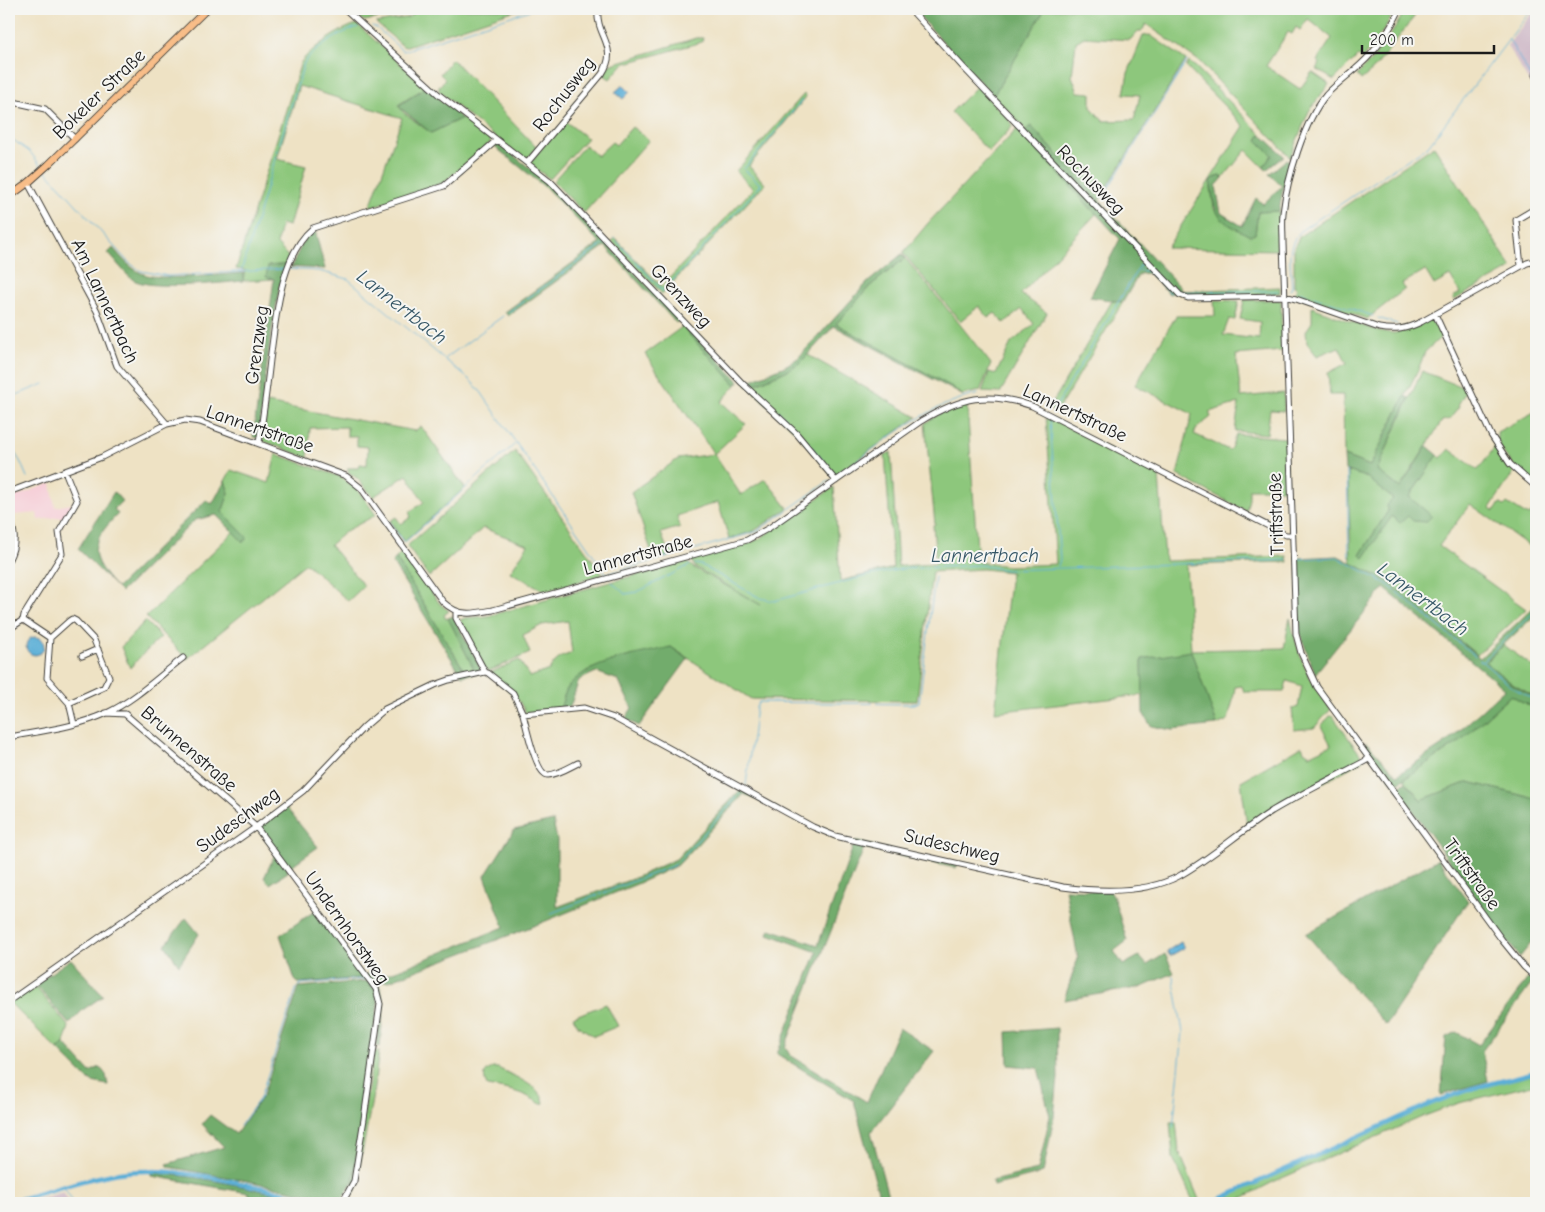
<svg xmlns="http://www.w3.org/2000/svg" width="1545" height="1212" font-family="'Comic Neue',sans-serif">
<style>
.built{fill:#f6cfd8}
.industrial{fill:#d1bdca}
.green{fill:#8dc77c;stroke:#54724c}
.forest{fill:#72ac6c;stroke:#476444}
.water{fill:#5cafd7;stroke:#3c667a}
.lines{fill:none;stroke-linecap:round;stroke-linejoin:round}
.stream{stroke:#5cafd7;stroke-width:1}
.canal{stroke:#5cafd7;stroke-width:4.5}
.minor-casing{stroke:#3c3a35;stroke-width:7}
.major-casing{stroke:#3c3a35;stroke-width:8}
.minor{stroke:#fff;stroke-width:5}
.major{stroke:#f8bd88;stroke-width:6}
.labels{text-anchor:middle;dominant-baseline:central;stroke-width:4;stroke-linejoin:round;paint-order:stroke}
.street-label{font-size:19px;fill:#1c1c1c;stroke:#f6f6f2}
.water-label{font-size:20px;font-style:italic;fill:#365767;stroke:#f6f6f2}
</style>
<rect width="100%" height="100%" fill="#f6f6f2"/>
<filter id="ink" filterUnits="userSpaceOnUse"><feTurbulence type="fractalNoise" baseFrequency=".02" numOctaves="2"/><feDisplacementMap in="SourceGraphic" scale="10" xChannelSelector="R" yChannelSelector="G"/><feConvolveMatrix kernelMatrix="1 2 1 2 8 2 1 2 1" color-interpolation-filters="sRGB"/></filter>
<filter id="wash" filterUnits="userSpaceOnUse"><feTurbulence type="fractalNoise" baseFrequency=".0096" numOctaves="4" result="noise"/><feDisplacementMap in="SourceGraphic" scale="20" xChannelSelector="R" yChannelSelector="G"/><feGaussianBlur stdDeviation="1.12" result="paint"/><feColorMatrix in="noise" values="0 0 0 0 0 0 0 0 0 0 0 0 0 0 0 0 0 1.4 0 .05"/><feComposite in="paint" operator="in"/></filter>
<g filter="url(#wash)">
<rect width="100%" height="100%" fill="#eee2c4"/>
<path class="built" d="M51 483 55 507 72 504V507L64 520 59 517 38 520 37 513 14 515 9 499Z"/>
<path class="industrial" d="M1535 9H1536V93L1507 46Z
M63 1192 70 1203H25Z"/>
<path class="green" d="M349 9H403V14L364 21Z
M418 9H519L404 47 376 23 409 17Z
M1045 9H1396L1383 31 1362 59 1358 56 1334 80 1316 69 1320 63 1317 61 1332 38 1308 19 1300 30 1296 27 1292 34 1288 32 1266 66 1300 89 1312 72 1329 84 1309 111 1290 157 1199 61 1146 24 1142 31H1138L1130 40 1084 37 1076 42 1072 76 1078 92 1091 93V107L1103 121 1134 120 1140 95 1124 94 1128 73 1143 36 1150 35 1186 60 1099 200 1031 126 1026 130 993 96Z
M1405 9H1417L1414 17 1374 69 1361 80 1357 75C1377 55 1393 35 1405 9Z
M357 24 426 87 398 105 404 113 431 133 462 118 491 139 490 143 443 183 370 207 402 118 299 86 277 159 306 166 289 226 281 224 277 244 291 260 274 279 243 281 245 270 236 269 301 62C313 47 339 29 357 24Z
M696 38H703L702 42 623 64 610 79 604 75 609 65Z
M452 59 537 148 528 158 523 159 462 111 439 91V87L445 79 440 74Z
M1189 62 1196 67 1261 134 1257 140 1272 155 1263 167 1246 150 1223 178 1219 176 1210 180 1214 209 1255 234 1258 212 1279 211V250L1167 248 1244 126 1186 67Z
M977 86 1012 123V127L989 152 951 112Z
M804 94 806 97 749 166 765 184 662 294 611 241 615 238 660 285 662 286 753 189 736 171Z
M565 121 587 138 550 179 531 165 530 162Z
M632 127 649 140 584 213 553 181 585 145 597 156 612 142 616 145Z
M1019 127 1023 132 1022 134 1096 214 1021 294 1047 313 1000 393 982 392 989 372 996 374 1011 343 1034 324 1022 309 1004 323 995 313 988 318 979 306 960 321 903 253 929 222Z
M1434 146 1512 268 1454 300 1453 297 1460 293 1450 276 1434 285 1425 270 1402 284 1405 289 1367 319 1294 295 1297 288 1294 286V247L1300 236Z
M905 258 958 322 991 364 980 391 962 395 952 387 836 324 870 286Z
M1280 287V293C1260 294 1192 301 1179 291Z
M1214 300 1239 301 1235 320 1229 319 1223 335 1259 339 1260 322 1240 319 1244 300H1279L1281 301 1282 351 1236 355 1241 397 1284 393V411L1270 410 1267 434 1235 431 1239 403 1209 412 1211 417 1197 428 1194 434 1229 450 1231 448 1236 434 1285 438 1287 489H1249V499L1246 511 1177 475 1192 414 1135 385 1176 316H1215Z
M1112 301 1123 302 1056 413 1049 409Z
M1312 307C1331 314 1376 333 1394 333 1407 332 1419 325 1430 319L1436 322 1442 336 1425 352 1418 370 1370 466 1344 456 1343 395H1330L1328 373 1347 363 1339 347 1317 356 1307 343 1306 331 1312 322Z
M682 327 736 385 721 402 746 424 714 454 741 495 765 479 788 508 754 531 729 539 718 502 677 516 680 527 661 533 667 549 674 547 676 554 654 559 631 492 678 459 714 454 645 354Z
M808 355 917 417 833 477 796 432 749 387 788 370Z
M1422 371 1467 389 1458 405 1459 407 1450 419 1442 421 1400 488 1377 470Z
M267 403 415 431 421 426 465 488 404 542 390 521 396 517 401 524 411 517 409 512 424 502 407 475 373 497 358 479 348 472V468H359L360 464 367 465 368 447 357 446V436H347V427L310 428 308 458 263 441Z
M967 404 978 562 1008 566 1056 564 1046 416 1054 420 1159 475 1165 561 1287 556 1288 562 1186 565 1191 650 1284 648 1290 618C1298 656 1307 678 1331 709L1314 728 1294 730 1292 709 1298 707 1302 686 1287 681 1284 692H1244L1242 686 1235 687 1233 700 1228 720 1217 725 1191 652 1142 659 1143 695 995 712 1011 572 983 569 932 572 917 701 751 699 671 647 588 670 576 679 567 689 561 708 526 713 519 701 490 673 519 660 530 677 549 670 554 663 561 657 572 653 568 621 542 625 523 635 530 653 489 671 482 665 460 620 465 618 488 616 686 561 694 568 761 605 695 567 690 557 694 559 747 544 759 539 834 487 840 581 893 568 885 455 891 452 898 566 936 564 933 525 935 524 925 423 941 413Z
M1536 411V485C1522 471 1496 455 1497 432Z
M1495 447 1514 472 1490 508 1494 511 1500 503 1504 506 1507 503 1528 516 1531 513 1536 511V551L1470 504 1439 546 1526 609 1477 655 1387 581 1351 563 1348 471 1368 478 1393 499 1388 511 1360 555 1392 516H1431L1409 497 1438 455 1441 458 1449 449 1478 470Z
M515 451 603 575 545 591 510 572 528 545 483 528 429 577 407 546Z
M276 454 341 477 358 490 376 515 346 531 330 545 364 586 348 601 306 563 187 659 146 617 233 532 243 542 247 538 222 512 229 493 225 481 231 470 269 483Z
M402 552 440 604 449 611 444 615 446 619 448 618 476 673 467 675 396 558Z
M145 621 161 637 138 659 130 668 121 647Z
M1504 645 1536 669V697L1514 685 1485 662Z
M1511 695 1536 710V799L1468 782 1421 800 1404 779 1459 742Z
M1332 715 1362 757V761L1247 825 1241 781 1302 746 1304 751 1310 755 1331 745 1321 726 1330 716Z
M34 985 69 1027 64 1043 58 1050 10 1003Z
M606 1004 618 1026 594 1036 578 1026 573 1017Z
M379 1051 373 1094 355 1192 352 1191 374 1052Z
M493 1068H498C511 1075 543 1087 544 1103L541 1104C521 1091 510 1090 487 1086 483 1077 483 1071 493 1068Z
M1536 1074V1084L1459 1103 1422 1117 1273 1182 1235 1202 1228 1196 1430 1104 1470 1090Z
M1170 1122H1176L1179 1151 1200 1202 1194 1203 1173 1158Z"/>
<path class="forest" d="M913 9H1045L993 96Z
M426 87 462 118 431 133 398 106Z
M1031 126 1181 288 1179 291 1169 294 1148 273 1139 274 1123 302 1090 297 1120 239 1021 134Z
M1261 134 1284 156 1266 170 1263 167 1272 155 1257 140Z
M499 144 549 183 680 320 676 323 605 246 508 316 505 312 600 243 546 188 494 146Z
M1287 159 1290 162 1283 188 1279 211 1258 212 1255 234 1250 236C1215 218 1216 219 1210 180L1220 176 1223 178 1216 186 1221 213 1242 226 1256 198 1263 204 1282 186 1269 174Z
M315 230 325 269 291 267 306 236Z
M113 248C121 257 128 266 139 272 157 283 221 274 244 273L243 281C221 283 148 291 132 279 123 272 116 261 108 253Z
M902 254 905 258 870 286 836 324 952 387 962 395 834 326 801 362 788 370 749 387 747 385V382L785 366 798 358 867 283Z
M288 264 281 279 270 339 258 438 253 437 274 279 266 277 268 266Z
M685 325 739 381 736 385 682 327Z
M1405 396 1409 398 1377 470 1400 488 1427 446 1438 455 1409 497 1432 516 1426 522 1413 521 1408 516 1400 523 1392 516 1364 558 1360 555 1388 511 1387 505 1393 499 1368 478 1345 470 1344 456 1370 466Z
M225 481 229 493 222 512 248 538 243 542 216 515 195 520 121 592 78 549 114 492 122 501 114 509 118 514C88 544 88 557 117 588L206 500 212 504Z
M1338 556 1387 581 1480 658 1536 605V614L1485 662 1513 685 1536 698V710L1511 695 1459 742 1395 785 1364 744 1366 742 1397 775 1447 742 1505 689 1384 588 1315 674 1300 633 1298 558Z
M396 558 467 675 462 676 392 562Z
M453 616 481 669 479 673H476L448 618Z
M671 647 688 659 639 726 625 719 632 708 618 680 596 672 579 680 570 707 561 708C562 702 564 694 567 689 582 662 642 654 671 647Z
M1191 651 1217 725 1172 730 1151 726 1143 713 1142 659Z
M1406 782 1421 800 1468 782 1536 799V937L1520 957 1505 939 1397 788Z
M741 789 756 797 754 799 744 794 678 865 637 884 531 927 389 981 379 982 384 1003 380 1047 376 1046 381 1004 366 975 373 971 376 975H384L401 969 504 927 485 876 514 830 553 821 557 840V907L632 879 676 859Z
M285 806 318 847 287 869 288 872 270 884 264 878 276 852 257 827Z
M855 841 958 866 955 868 864 848 785 1047 790 1055 867 1102 899 1028 934 1051 871 1132 890 1203H881L854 1101 777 1054 817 952 768 934 770 929 818 945Z
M1438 859 1468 901 1386 1025 1306 934Z
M1065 889 1110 891 1114 898 1127 941 1114 951 1123 965 1139 956 1147 965 1165 954 1174 973 1142 987 1064 1000 1078 958Z
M316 910 365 978 298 983 295 980 280 935Z
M186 918 199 934 179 965 165 945Z
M71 959 103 996 84 1009 69 1024 35 984Z
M1528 978 1533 982 1482 1051 1488 1081 1441 1095 1446 1037 1456 1032 1479 1045Z
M367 981 374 990 378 1003 353 1181 341 1201 248 1181 169 1167 167 1164 224 1147 202 1124 210 1115 236 1134 263 1095 299 987Z
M1057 1028 1058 1078 1054 1117 1043 1173 993 1186 992 1181 1038 1170 1050 1116 1038 1068 1008 1065 1007 1032Z
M64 1043 90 1072 100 1067 106 1075 108 1085 92 1082 86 1078 58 1050Z
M152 1173C207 1176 262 1191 315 1203H251L249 1193 152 1176Z"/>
<path class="water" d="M623 85 630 92 623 99 615 92Z
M26 646a9 9 0 1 1 18 0a9 9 0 1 1-18 0Z
M1181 942 1184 948 1170 956 1167 951Z"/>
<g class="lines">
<path class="stream" d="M372 26 377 28 403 51 533 9
M1509 40 1536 86
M9 137 30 152 41 166
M46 171 128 262 141 271 168 276 285 269
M1102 198 1187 61
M614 238 663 291 761 185 744 169 803 99
M289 269 319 271 348 279 471 381 481 392 607 575
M1139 270 1147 271 1168 291 1171 293
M241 272 304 63C314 49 342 31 358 27
M1290 290 1292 287C1291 264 1284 246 1303 229L1428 146 1532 9
M1298 291 1373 316
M1182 292 1278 291
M507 313 605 243
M1378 318 1397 324
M446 358 503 316
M9 398 44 384
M1054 410 1142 262
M778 411 799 432 836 476C879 446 925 405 978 394
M1050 420 1060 560 1058 566
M9 444 20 461 27 477
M1347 471 1349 557
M388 521 404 543 515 444
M1296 559 1337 557 1387 584 1475 656
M695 564 701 565 760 598 774 601 866 576 902 569 980 565 1007 570 1287 560
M607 574 756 532 829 481
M612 582 625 594 637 592 690 565
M1480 660 1512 687 1536 701
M1482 662 1536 610
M746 785 756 707 759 702 914 704 919 702 935 577
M549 914 675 865 741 793
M240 1126 260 1098 297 987 301 984 365 979
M1173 1128 1183 1032 1173 976
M64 1187 74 1203"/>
<path class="canal" d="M9 1202C48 1192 87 1177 127 1172 152 1169 178 1172 203 1176 245 1183 287 1194 329 1203
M1211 1203 1430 1104 1470 1089 1536 1072"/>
</g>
</g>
<g filter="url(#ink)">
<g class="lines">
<g class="minor-casing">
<path id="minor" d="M345 9 438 94 550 181 742 383 796 433 836 481
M910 9 963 67 1180 295 1188 298 1284 296 1296 299 1379 328C1396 331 1406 329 1421 322L1527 263 1531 262 1535 264 1536 267
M1400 9C1390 30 1378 49 1360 65 1349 75 1336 84 1326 95 1304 121 1287 179 1283 213 1282 223 1283 233 1283 243L1296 634 1301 653 1317 687 1502 940 1524 967 1536 978
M1535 75 1536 77
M9 101 45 109 75 139
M527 163 602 74C620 46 595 36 598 9
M28 183 97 311 117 366 167 424
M1521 266 1516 220 1536 208
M1435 314 1491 435 1510 464 1536 487
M259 443C263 416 267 388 270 360 276 319 280 255 313 228L444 186 497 140
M9 492 102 457 167 424 185 420 200 422 346 476 361 488 443 602C459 617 472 614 493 610L747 540 769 528 921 421C961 397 988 391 1032 406L1286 535H1292
M9 515C15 532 17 543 9 559
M456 611V618L485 672 488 673 513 693 523 714 584 708 614 718 813 827 835 836 1063 887C1100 892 1145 894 1179 876 1212 858 1240 831 1272 811 1304 792 1337 776 1369 759
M23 620 50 638 47 678 69 703
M9 629 23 620 24 615 62 554 59 532 77 501 65 471
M50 638 69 621 72 619 76 621 94 640 109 677 104 687 69 703 74 724
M82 656 98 649
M106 713 125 714 256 827 376 989 380 1004 364 1119 354 1181 342 1203
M523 714C526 725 536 775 548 775 557 775 570 767 578 763
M9 737C41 731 77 727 107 713 135 700 158 677 183 658
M9 1001 256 827 303 791 364 727 385 709 435 685 449 680 485 672"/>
</g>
<g class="major-casing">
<path id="major" d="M9 197 28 183 48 165 207 9"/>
</g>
<use href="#minor" class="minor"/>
<use href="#major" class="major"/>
</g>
</g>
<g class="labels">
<g class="street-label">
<text transform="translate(99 94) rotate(-44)">Bokeler Straße</text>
<text transform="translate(564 94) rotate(-52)">Rochusweg</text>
<text transform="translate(1091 180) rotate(46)">Rochusweg</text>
<text transform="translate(681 296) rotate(47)">Grenzweg</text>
<text transform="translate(105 301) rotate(65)">Am Lannertbach</text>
<text transform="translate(257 345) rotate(-82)">Grenzweg</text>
<text transform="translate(1075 413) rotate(25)">Lannertstraße</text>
<text transform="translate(260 429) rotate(19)">Lannertstraße</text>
<text transform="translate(1276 514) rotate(-92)">Triftstraße</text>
<text transform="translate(638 555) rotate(-15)">Lannertstraße</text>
<text transform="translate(189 749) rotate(41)">Brunnenstraße</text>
<text transform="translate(238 820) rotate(-36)">Sudeschweg</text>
<text transform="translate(952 846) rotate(13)">Sudeschweg</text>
<text transform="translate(1472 874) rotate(54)">Triftstraße</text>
<text transform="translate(347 928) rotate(55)">Undernhorstweg</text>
</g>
<g class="water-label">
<text transform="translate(402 307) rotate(38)">Lannertbach</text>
<text x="985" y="555">Lannertbach</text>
<text transform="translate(1423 599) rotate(37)">Lannertbach</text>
</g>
</g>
<rect width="1545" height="1212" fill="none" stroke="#f6f6f2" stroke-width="30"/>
<path d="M1362 45v8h132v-8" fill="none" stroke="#1c1c1c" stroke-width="2.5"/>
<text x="1370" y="45" font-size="15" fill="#1c1c1c" stroke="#f6f6f2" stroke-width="4" paint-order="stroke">200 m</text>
</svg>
